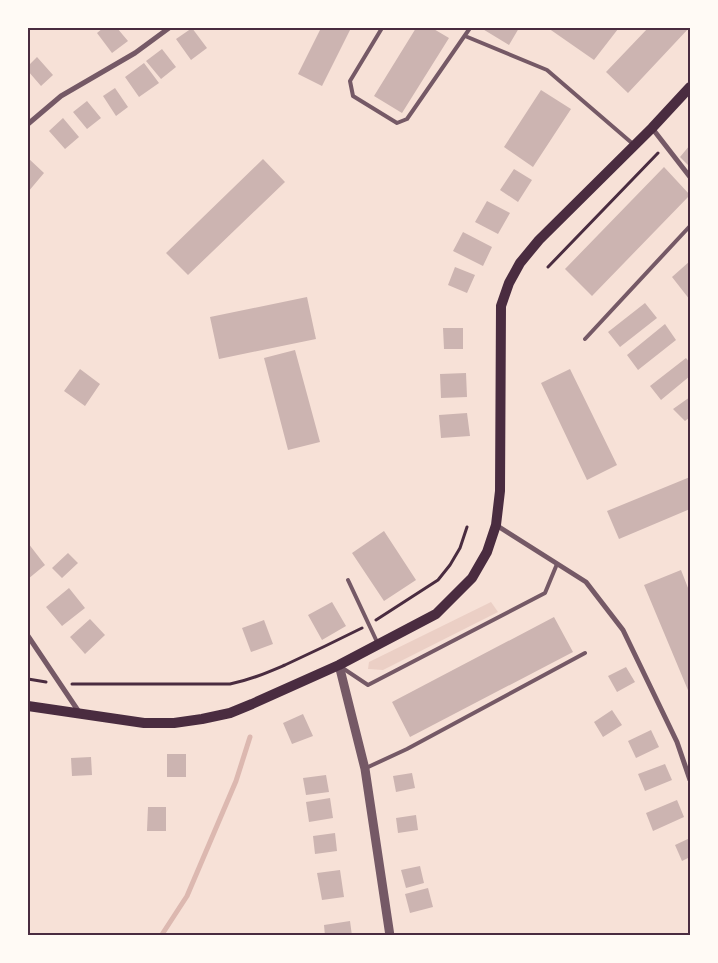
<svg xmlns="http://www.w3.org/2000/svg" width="718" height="963" font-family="'Fira Sans',sans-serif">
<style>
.green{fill:#ebcfc5}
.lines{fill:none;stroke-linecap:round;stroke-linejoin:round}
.stream{stroke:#dcb8b0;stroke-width:5}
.building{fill:#ccb4b1}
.path{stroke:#4a2c40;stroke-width:3}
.service{stroke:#755966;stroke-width:4}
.minor{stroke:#755966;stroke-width:5}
.tertiary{stroke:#755966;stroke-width:9}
.secondary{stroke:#4a2c40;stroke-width:10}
.neatline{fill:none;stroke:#4a2c40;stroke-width:2}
</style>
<rect width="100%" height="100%" fill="#f7e1d7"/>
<path class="green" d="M491 602 498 612 383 670 368 669 369 662Z"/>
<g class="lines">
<path class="stream" d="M161 936 187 896 236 781 250 737"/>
</g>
<path class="building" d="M103 28H117L128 41 112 53 97 33Z
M192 28 207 48 191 60 176 39Z
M321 28H351L322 86 298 74Z
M416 28H432L449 38 402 113 374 96Z
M481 28H519L509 45Z
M548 28H616L618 29 594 60Z
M648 28H689L628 93 606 72Z
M162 49 176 67 161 79 146 61Z
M37 57 53 75 41 86 28 71V66Z
M144 63 159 83 139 97 125 77Z
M115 88 128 107 116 116 103 96Z
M541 90 571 109 533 167 504 147Z
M87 101 101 118 87 129 73 112Z
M63 118 79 137 65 149 49 131Z
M690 145V167L680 157Z
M28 158 44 173 28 192Z
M263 159 285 182 188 275 166 253Z
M664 167 690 195 592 296 565 269Z
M514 169 532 180 518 202 500 190Z
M487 201 510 213 498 234 475 222Z
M463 232 492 247 483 266 453 251Z
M690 261V300L672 277Z
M455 267 475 275 467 293 448 285Z
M307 297 316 339 219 359 210 317Z
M645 303 657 318 620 347 608 332Z
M665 324 676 340 638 370 627 355Z
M443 328H463V349H444Z
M295 350 320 442 288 450 264 358Z
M686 358 690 363V376L661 400 650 386Z
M80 369 100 384 85 406 64 391Z
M570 369 617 465 587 480 541 383Z
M466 373 467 397 441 398 440 374Z
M690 397V417L685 421 673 409Z
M467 413 470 436 441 438 439 415Z
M690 477V509L619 539 607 511Z
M384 531 416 580 384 601 352 553Z
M28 543 45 565 28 579Z
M68 553 78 563 62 578 52 568Z
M681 570 690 593V695L644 585Z
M69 588 85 608 62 626 46 607Z
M332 602 346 626 322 640 308 615Z
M554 617 573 652 410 737 392 702Z
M90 619 105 635 85 654 70 637Z
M264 620 273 644 251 652 242 628Z
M626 667 635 682 617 692 608 676Z
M612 710 622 725 603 737 594 722Z
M303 714 313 736 292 744 283 723Z
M651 730 659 747 636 758 628 741Z
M167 754H186V777H167Z
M91 757 92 775 72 776 71 758Z
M665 764 672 780 645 791 638 774Z
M412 773 415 788 396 792 393 776Z
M326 775 329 792 306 795 303 778Z
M330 798 333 818 309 822 306 802Z
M677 800 684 817 653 831 646 813Z
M148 807H166V831H147Z
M416 815 418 830 398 833 396 818Z
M335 833 337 851 315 854 313 836Z
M690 838V857L682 861 675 845Z
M420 866 424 883 406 888 401 870Z
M340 870 344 897 322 900 317 873Z
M428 888 433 907 410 913 405 894Z
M350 921 352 936H325L324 925Z"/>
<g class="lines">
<path class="path" d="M548 267 658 153
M376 620 438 580 450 565 460 548 467 527
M28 679 46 682
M72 684H230C250 680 266 673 285 665 311 653 336 641 362 628"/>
<path class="service" d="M382 28 350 81 353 96 397 123 407 119 470 28
M465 36 547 70 633 144
M585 339 690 226
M348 580 378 644
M341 667 368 685 545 593 557 564
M366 768 407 749 585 653"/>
<path class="minor" d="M28 124 61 96 135 53 169 28
M652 128 690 177
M496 525 586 582 623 630 677 742 690 780
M28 636 79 712"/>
<path class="tertiary" d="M339 665 365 769 390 936"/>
<path class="secondary" d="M28 706 144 723H174L202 719 230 713 252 704 339 665 436 614 472 578 487 552 496 525 500 491 501 306 509 283 520 263 539 240 652 128 690 87"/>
</g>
<rect width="718" height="963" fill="none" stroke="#fffaf5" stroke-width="58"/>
<rect x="29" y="29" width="660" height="905" class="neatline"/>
</svg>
